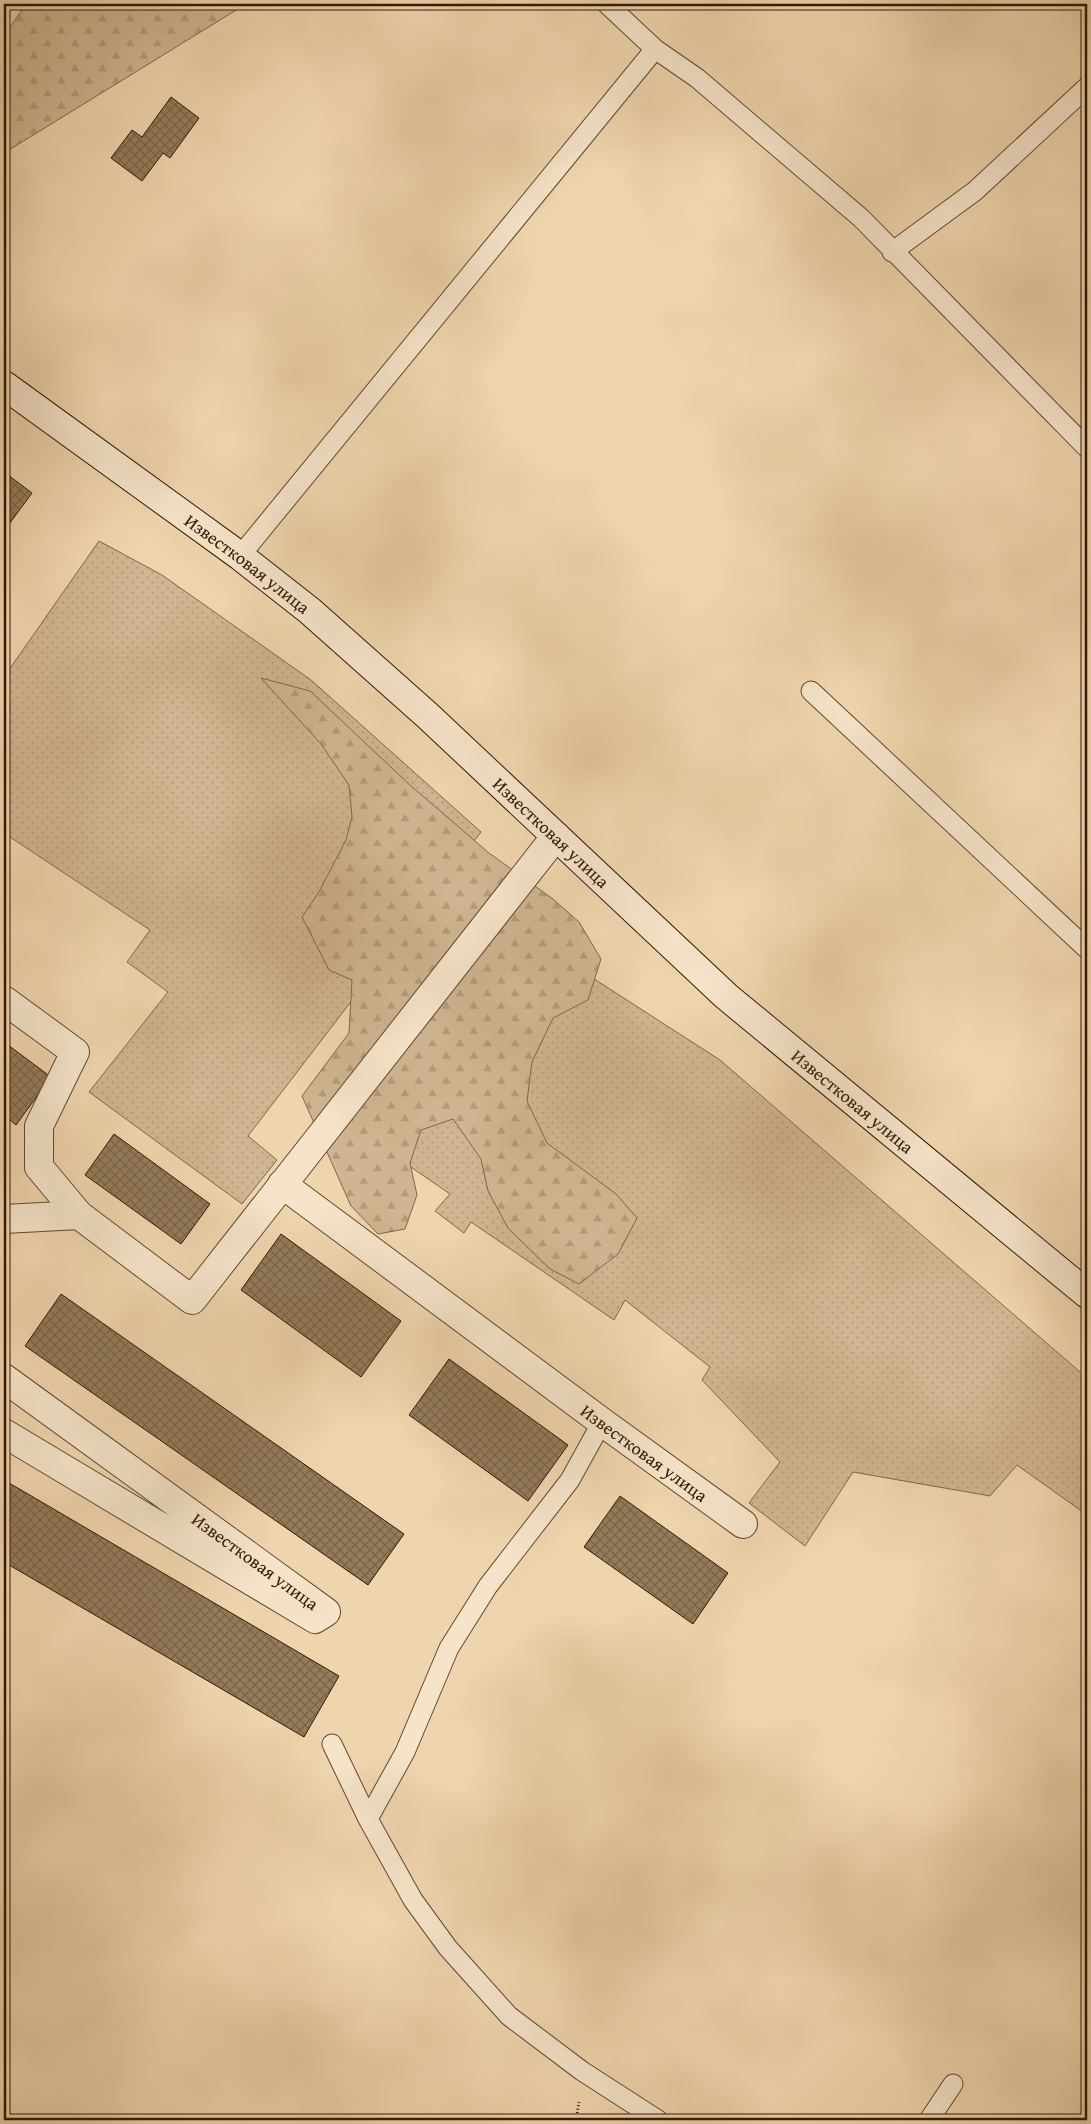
<svg xmlns="http://www.w3.org/2000/svg" width="1091" height="2124" font-family="'Gentium Book Plus',serif">
<style>
.green{fill:url(#green-dots);stroke:#80674a}
.forest{fill:url(#forest-firs);stroke:#80674a}
.building{fill:url(#building-cross-hatch);stroke:#321902}
.lines{fill:none;stroke-linecap:round;stroke-linejoin:round}
.service-casing{stroke:#61482d;stroke-width:21}
.minor-casing{stroke:#61482d;stroke-width:30}
.secondary-casing{stroke:#321902;stroke-width:30}
.path{stroke:#321902;stroke-width:3;stroke-dasharray:1 2.5;stroke-linecap:butt}
.service{stroke:#f5e4ca;stroke-width:19}
.minor{stroke:#f5e4ca;stroke-width:28}
.secondary{stroke:#f5e4ca;stroke-width:28}
.rail{stroke:#321902;stroke-width:4;stroke-dasharray:9 9;stroke-linecap:butt}
.labels{text-anchor:middle;dominant-baseline:central;stroke-width:4.5;stroke-linejoin:round;paint-order:stroke}
.street-label{font-size:18px;fill:#321902;stroke:#f5e4ca}
</style>
<defs>
<pattern id="green-dots" width="8" height="8" patternUnits="userSpaceOnUse" patternTransform="scale(1.25)"><rect width="8" height="8" fill="#cfb591"/><path d="M2 2h.1M6 6h.1" fill="none" stroke="#b29b7b" stroke-width="1.8" stroke-linecap="round"/></pattern>
<pattern id="forest-firs" width="22" height="20" patternUnits="userSpaceOnUse" patternTransform="scale(1.25)"><rect width="22" height="20" fill="#cfb591"/><path d="M5 1l3.5 6h-7zM16 11l3.5 6h-7z" fill="#b29b7b"/></pattern>
<pattern id="building-cross-hatch" width="8" height="8" patternUnits="userSpaceOnUse" patternTransform="scale(1.25)"><rect width="8" height="8" fill="#947b5b"/><path d="M0 0l8 8M0 8l8-8" fill="none" stroke="#796449"/></pattern>
</defs>
<rect width="100%" height="100%" fill="#efd5ae"/>
<filter id="stains"><feTurbulence type="fractalNoise" baseFrequency=".004" numOctaves="4"/><feColorMatrix values="0 0 0 0 .2 0 0 0 0 .09 0 0 0 0 .02 0 0 0 .5 -.17"/></filter>
<radialGradient id="worn" r=".72"><stop offset=".6" stop-color="#630" stop-opacity="0"/><stop offset="1" stop-color="#630" stop-opacity=".3"/></radialGradient>
<path class="green" d="M99 541 162 575 311 680 481 832 248 1136 277 1160 242 1204 89 1092 168 992 127 962 150 930 4 833V677Z
M515 928 720 1060 1087 1378V1515L1017 1465 990 1496 853 1472 805 1546 749 1503 780 1462 702 1380 710 1367 625 1300 614 1320 471 1222 464 1233 435 1211 450 1194 363 1134Z"/>
<path class="forest" d="M26 4H246L4 153V36Z
M261 678 310 691 411 786 489 853 553 899 579 922 601 959 588 1000 553 1018 532 1062 527 1101 547 1143 616 1194 637 1218 618 1254 579 1284 550 1269 508 1228 488 1191 481 1159 453 1119 421 1130 410 1163 417 1195 405 1229 378 1234 351 1206 302 1096 349 1033 352 980 329 970 302 917 319 892 346 840 352 817 349 785 321 744Z"/>
<path class="building" d="M171 97 199 118 170 158 163 153 142 181 111 158 132 130 142 137Z
M4 472 32 493 4 531Z
M4 1042 51 1077 16 1125 4 1115Z
M114 1134 210 1204 181 1244 85 1175Z
M281 1234 401 1321 361 1377 241 1290Z
M61 1294 404 1534 368 1585 25 1346Z
M449 1359 568 1445 528 1501 409 1415Z
M4 1480 339 1676 304 1737 4 1562Z
M620 1496 728 1573 693 1624 584 1547Z"/>
<g class="lines">
<g class="service-casing">
<path id="service" d="M607 4 655 49 697 78 861 218 1087 448
M892 252 975 191 1087 87
M240 556 655 49
M811 691 1087 949
M332 1744 368 1819 413 1900 448 1948 509 2016 582 2071 658 2120
M368 1819 405 1752 449 1648 488 1586 570 1480 602 1422
M929 2120 953 2084"/>
</g>
<g class="minor-casing">
<g id="minor">
<path d="M4 1000 75 1052 39 1126V1167L79 1215"/>
<path id="s1" d="M282 1184 602 1422 743 1524"/>
<path d="M4 1219 79 1215 192 1300 556 836"/>
<path id="s2" d="M4 1378 326 1612 315 1619 4 1433"/>
</g>
</g>
<g class="secondary-casing">
<g id="secondary">
<path id="s3" d="M4 385 240 556 310 611 428 716 726 996 1087 1294"/>
</g>
</g>
<path class="path" d="M576 2120 579 2102"/>
<use href="#service" class="service"/>
<use href="#minor" class="minor"/>
<use href="#secondary" class="secondary"/>
<path class="rail" d="M4 2112 16 2120"/>
</g>
<g class="labels">
<g class="street-label">
<text stroke="none"><textPath href="#s3" startOffset="302">Известковая улица</textPath></text>
<text stroke="none"><textPath href="#s3" startOffset="708">Известковая улица</textPath></text>
<text stroke="none"><textPath href="#s3" startOffset="1112">Известковая улица</textPath></text>
<text stroke="none"><textPath href="#s1" startOffset="451">Известковая улица</textPath></text>
<text stroke="none"><textPath href="#s2" startOffset="311">Известковая улица</textPath></text>
</g>
</g>
<rect width="1091" height="2124" fill="none" stroke="#efd5ae" stroke-width="20"/>
<rect x="5" y="5" width="1081" height="2114" fill="none" stroke="#321902" stroke-width="2.5"/>
<rect x="10" y="10" width="1071" height="2104" fill="none" stroke="#321902"/>
<rect width="100%" height="100%" filter="url(#stains)"/>
<rect width="100%" height="100%" fill="url(#worn)"/>
</svg>
